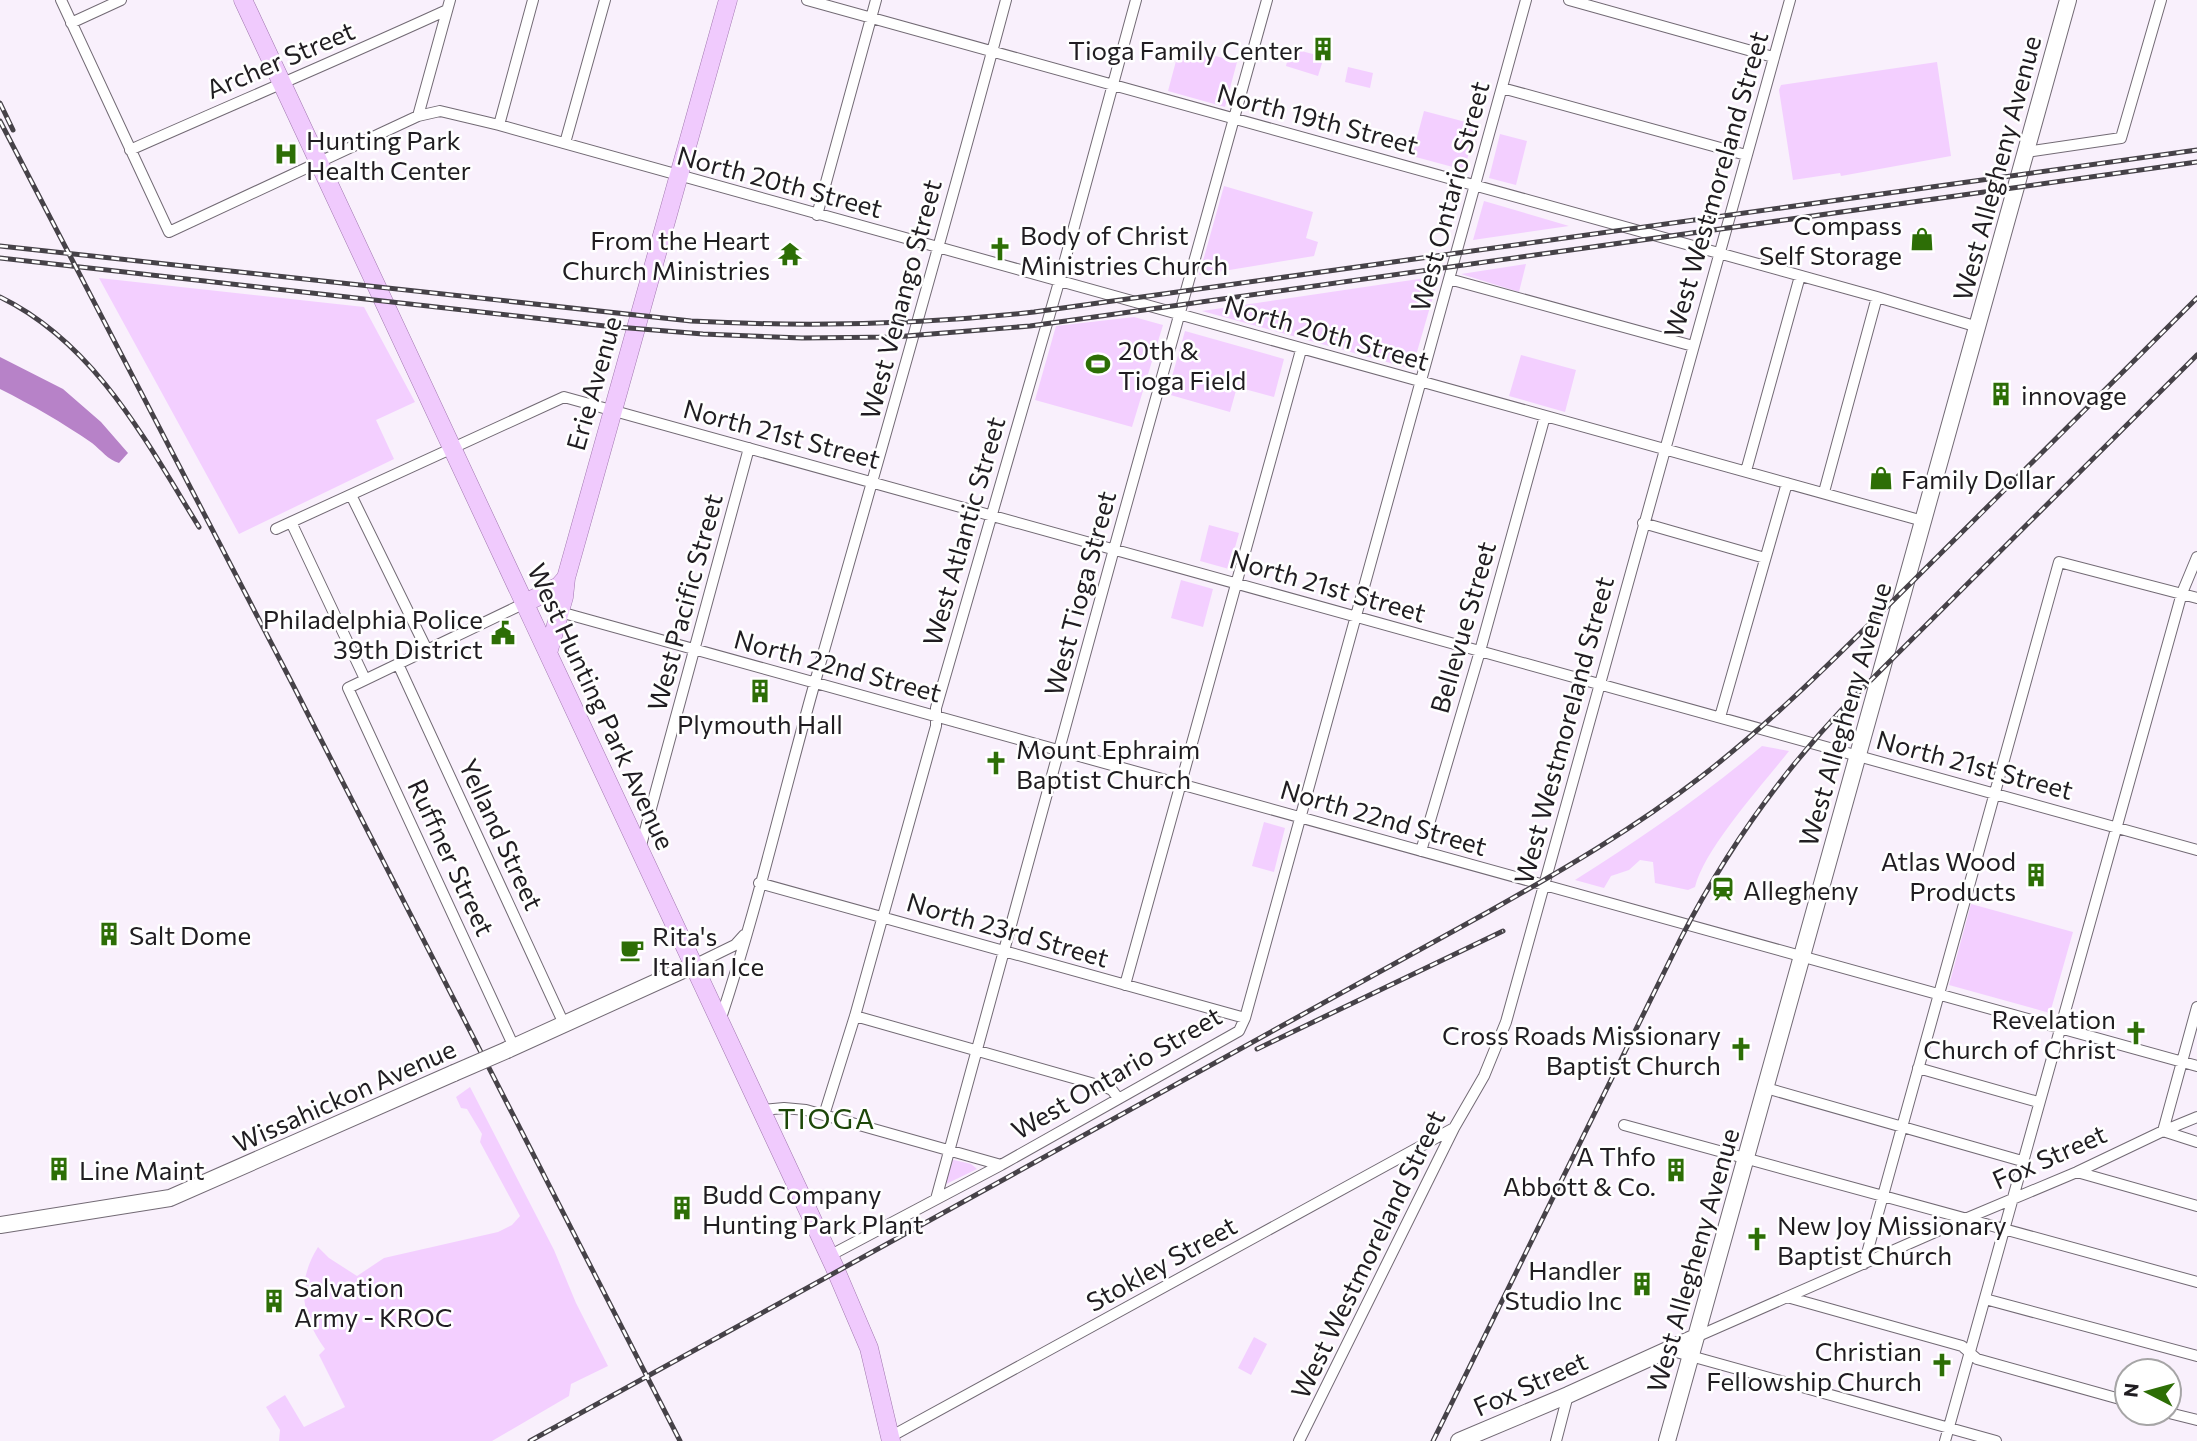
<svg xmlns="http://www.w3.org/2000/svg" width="2197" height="1441" font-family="Commissioner,sans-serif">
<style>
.green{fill:#f3cfff}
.water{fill:#b782c8}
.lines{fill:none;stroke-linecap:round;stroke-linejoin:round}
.street-casing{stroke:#726a74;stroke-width:12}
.secondary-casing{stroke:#726a74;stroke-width:18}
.primary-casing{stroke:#a177af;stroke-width:19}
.street{stroke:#fff;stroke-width:10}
.secondary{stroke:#fff;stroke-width:16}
.primary{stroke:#f0cafd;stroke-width:18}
.rail-casing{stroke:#464248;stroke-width:5}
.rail{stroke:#fff;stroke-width:2.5;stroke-dasharray:8;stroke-linecap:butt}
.secondary-bridge-casing{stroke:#726a74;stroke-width:18;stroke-linecap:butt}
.secondary-bridge{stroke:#fff;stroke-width:16}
.labels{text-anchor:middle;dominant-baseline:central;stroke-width:5;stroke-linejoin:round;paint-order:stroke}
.poi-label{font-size:26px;fill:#201d21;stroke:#fff;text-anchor:start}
.street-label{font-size:26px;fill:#201d21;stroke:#fff}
.neighbourhood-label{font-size:28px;letter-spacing:2px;fill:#1d4709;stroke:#fff}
</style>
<rect width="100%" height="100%" fill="#f9f0fc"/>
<path class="green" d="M1180 46 1237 62 1225 107 1168 91Z
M1290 48 1324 57 1318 76 1286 66Z
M1937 62 1951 156 1841 176 1840 173 1793 180 1779 90 1781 85Z
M1348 67 1373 73 1370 88 1345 82Z
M1424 111 1477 125 1464 170 1412 156Z
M1500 134 1527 141 1516 185 1489 178Z
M1224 186 1313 212 1306 238 1318 242 1314 256 1199 275Z
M1484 201 1569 226 1473 240Z
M1526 264 1519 292 1461 274Z
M1439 276 1412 369 1202 311Z
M99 278 364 307 415 402 376 420 394 459 239 534Z
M1134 317 1163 325 1132 427 1035 400 1056 326Z
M1185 331 1284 359 1274 397 1237 387 1230 412 1167 394Z
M1521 355 1576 370 1565 412 1509 396Z
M1209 525 1239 533 1229 569 1200 561Z
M1181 580 1213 589 1203 627 1171 618Z
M1762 746 1789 751C1763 784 1704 849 1695 887L1688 890 1655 883 1653 862 1640 860 1629 870 1611 876 1604 888 1575 880C1640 839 1703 796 1762 746Z
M1264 822 1285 828 1274 872 1252 866Z
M1971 904 2073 932 2050 1013 1949 985Z
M470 1087 554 1250 576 1303 608 1366 571 1384 569 1396 492 1441H279L280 1430 266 1407 285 1395 304 1427 345 1407 319 1355 325 1349C301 1316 296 1282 318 1247L329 1258 357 1276 384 1258 498 1232 512 1225 520 1216 480 1142 482 1134 467 1109 461 1108 456 1097Z
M950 1159 971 1164 977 1169 942 1186Z
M1254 1337 1267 1344 1251 1375 1238 1368Z"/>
<path class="water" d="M0 357 63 389 101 422 128 453 119 463C108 460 101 450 92 443 63 423 32 405 0 389Z"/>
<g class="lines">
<g class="street-casing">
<path id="street" d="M61 0 169 232 418 116 440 111 499 125 1923 521
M807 0 1877 297 1978 327
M1569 0 1773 57
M71 23 121 0
M1502 88 1746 155
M418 116 450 0
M499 125 533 0
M565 143 605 0
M130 150C236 103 342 58 447 10
M2026 152 2121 138 2161 0
M817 215 876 0
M1449 279 1693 346
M1746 471 1800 276
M1824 492 1877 297
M351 495 427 650
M291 522 365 679
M1643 523 1765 558
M276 529 564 397 2197 850
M560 612 2197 1066
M398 664 564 1024
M1720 717 1787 483
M640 849 749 448
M1421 851 1480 651 1545 416
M759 883 1245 1018
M694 965 735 945 744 935
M1125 985 1301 350
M2197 1007 2163 1131 2197 1142
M855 1016 1105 1087 1112 1090 1118 1098
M720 1021C757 910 783 795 815 682 880 455 945 228 1006 0
M514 1047 348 688 525 603
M1918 1068 2038 1102
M1766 1088 2022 1161
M761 1110 784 1108 806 1110 1001 1165
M824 1115 855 1016 936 726V708L1059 282 1136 0
M1624 1125 2197 1282
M2077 1172 2197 1206
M936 1199 1114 549 1267 0
M829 1256 1001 1165 1239 1031 1245 1018 1526 0
M1864 1264 2059 562 2197 598
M1787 1297 1962 1346 1977 1359 2127 1401
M1985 1299 2197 1356
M1696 1337 1965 1219 2077 1172 2163 1131 2197 1117
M1669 1350 1996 1441
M2169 1413 2197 1420
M890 1437 1454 1128
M1299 1441 1454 1128 1484 1076 1506 1022 1790 0
M1556 1441 1568 1395
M1945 1441 2182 593 2197 557"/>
</g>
<g class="secondary-casing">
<path id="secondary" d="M507 1050 694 965
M0 1225 170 1198 454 1073
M1459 1441 1568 1395 1696 1337
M1667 1441 2068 0"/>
</g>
<g class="primary-casing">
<path id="primary" d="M243 0 834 1266 869 1348 891 1441
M525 603 559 586 566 578
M548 653 564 597 566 578 728 0"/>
</g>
<use href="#street" class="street"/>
<use href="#secondary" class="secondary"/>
<use href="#primary" class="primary"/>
<g class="rail-casing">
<path id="rail" d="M0 103 13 130
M0 121 293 685 680 1441
M0 246 691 321C807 327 918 325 1034 312L2197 150
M0 258 605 326 703 334 802 338 894 337 1030 326 2197 162
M0 297C95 343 146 441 199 527
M1257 1049 1503 931
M530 1441 1488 912C1561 871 1635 828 1702 776 1777 718 1844 649 1912 582 2007 488 2102 393 2197 298
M1433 1441 1680 940C1725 852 1778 777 1846 705L2197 355"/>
</g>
<use href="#rail" class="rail"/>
<g class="secondary-bridge-casing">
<path id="secondary-bridge" d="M454 1073 507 1050"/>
</g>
<use href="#secondary-bridge" class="secondary-bridge"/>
</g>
<defs>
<g id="building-bare" transform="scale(1.89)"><path d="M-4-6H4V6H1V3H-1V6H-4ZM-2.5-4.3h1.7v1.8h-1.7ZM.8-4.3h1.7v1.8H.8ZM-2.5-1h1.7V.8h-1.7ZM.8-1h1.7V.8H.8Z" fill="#2d6e06" stroke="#fff" stroke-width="2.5" paint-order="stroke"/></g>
<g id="hospital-bare" transform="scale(1.89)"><path d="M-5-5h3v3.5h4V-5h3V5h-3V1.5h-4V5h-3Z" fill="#2d6e06" stroke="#fff" stroke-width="2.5" paint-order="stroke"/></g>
<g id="shop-bare" transform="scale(1.89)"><path d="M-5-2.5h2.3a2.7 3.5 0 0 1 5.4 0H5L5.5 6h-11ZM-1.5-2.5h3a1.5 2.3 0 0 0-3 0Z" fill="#2d6e06" stroke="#fff" stroke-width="2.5" paint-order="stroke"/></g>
<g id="church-bare" transform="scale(1.89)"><path d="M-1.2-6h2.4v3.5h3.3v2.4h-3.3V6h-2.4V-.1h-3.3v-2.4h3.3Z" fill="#2d6e06" stroke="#fff" stroke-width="2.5" paint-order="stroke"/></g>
<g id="temple-bare" transform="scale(1.89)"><path d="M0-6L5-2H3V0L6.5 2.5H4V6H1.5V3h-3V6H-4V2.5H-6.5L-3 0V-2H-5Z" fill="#2d6e06" stroke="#fff" stroke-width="2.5" paint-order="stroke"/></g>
<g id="stadium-bare" transform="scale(1.89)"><path d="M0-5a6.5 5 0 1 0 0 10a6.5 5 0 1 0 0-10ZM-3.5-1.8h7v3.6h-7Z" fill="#2d6e06" stroke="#fff" stroke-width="2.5" paint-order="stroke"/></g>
<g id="civic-bare" transform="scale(1.89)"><path d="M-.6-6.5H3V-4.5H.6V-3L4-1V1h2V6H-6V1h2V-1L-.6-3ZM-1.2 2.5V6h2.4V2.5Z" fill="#2d6e06" stroke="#fff" stroke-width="2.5" paint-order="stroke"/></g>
<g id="station-bare" transform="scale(1.89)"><path d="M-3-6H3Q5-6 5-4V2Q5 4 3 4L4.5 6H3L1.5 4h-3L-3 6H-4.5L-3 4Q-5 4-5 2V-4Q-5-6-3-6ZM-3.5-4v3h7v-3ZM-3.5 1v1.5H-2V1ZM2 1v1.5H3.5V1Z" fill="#2d6e06" stroke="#fff" stroke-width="2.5" paint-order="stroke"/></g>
<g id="cafe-bare" transform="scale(1.89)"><path d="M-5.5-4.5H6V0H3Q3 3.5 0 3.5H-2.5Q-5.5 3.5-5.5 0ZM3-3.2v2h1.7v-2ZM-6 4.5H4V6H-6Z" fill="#2d6e06" stroke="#fff" stroke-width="2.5" paint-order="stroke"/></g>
</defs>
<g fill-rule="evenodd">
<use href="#building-bare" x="1323" y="49"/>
<use href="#hospital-bare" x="286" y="154"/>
<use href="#shop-bare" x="1922" y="239"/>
<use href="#church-bare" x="1000" y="249"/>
<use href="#temple-bare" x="790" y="254"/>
<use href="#stadium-bare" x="1098" y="364"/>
<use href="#building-bare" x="2001" y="394"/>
<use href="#shop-bare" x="1881" y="478"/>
<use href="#civic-bare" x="503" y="633"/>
<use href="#building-bare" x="760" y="691"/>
<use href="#church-bare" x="996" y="763"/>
<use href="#building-bare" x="2036" y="875"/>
<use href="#station-bare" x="1723" y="889"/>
<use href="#building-bare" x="109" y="934"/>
<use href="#cafe-bare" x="632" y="950"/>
<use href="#church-bare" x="2136" y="1033"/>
<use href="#church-bare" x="1741" y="1049"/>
<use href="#building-bare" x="59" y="1169"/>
<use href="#building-bare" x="1676" y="1170"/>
<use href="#building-bare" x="682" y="1208"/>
<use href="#church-bare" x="1757" y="1239"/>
<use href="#building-bare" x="1642" y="1284"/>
<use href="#building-bare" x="274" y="1301"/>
<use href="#church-bare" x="1942" y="1365"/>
</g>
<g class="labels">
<g class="poi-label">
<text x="1303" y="49" text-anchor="end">Tioga Family Center</text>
<text x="306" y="139">Hunting Park<tspan x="306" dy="30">Health Center</tspan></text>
<text x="1902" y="224" text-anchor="end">Compass<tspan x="1902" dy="30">Self Storage</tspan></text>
<text x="1020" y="234">Body of Christ<tspan x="1020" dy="30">Ministries Church</tspan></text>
<text x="770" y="239" text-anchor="end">From the Heart<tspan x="770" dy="30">Church Ministries</tspan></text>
<text x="1118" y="349">20th &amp;<tspan x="1118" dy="30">Tioga Field</tspan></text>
<text x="2021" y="394">innovage</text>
<text x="1901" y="478">Family Dollar</text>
<text x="483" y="618" text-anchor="end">Philadelphia Police<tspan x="483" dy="30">39th District</tspan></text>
<text x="760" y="723" text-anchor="middle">Plymouth Hall</text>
<text x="1016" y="748">Mount Ephraim<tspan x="1016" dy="30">Baptist Church</tspan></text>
<text x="2016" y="860" text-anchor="end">Atlas Wood<tspan x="2016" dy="30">Products</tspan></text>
<text x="1743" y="889">Allegheny</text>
<text x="129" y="934">Salt Dome</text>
<text x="652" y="935">Rita's<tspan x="652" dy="30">Italian Ice</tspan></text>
<text x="2116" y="1018" text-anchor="end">Revelation<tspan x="2116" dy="30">Church of Christ</tspan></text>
<text x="1721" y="1034" text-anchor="end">Cross Roads Missionary<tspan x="1721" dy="30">Baptist Church</tspan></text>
<text x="1656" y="1155" text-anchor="end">A Thfo<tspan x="1656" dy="30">Abbott &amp; Co.</tspan></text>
<text x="79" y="1169">Line Maint</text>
<text x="702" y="1193">Budd Company<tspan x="702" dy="30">Hunting Park Plant</tspan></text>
<text x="1777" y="1224">New Joy Missionary<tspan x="1777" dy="30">Baptist Church</tspan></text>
<text x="1622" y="1269" text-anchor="end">Handler<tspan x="1622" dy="30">Studio Inc</tspan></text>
<text x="294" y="1286">Salvation<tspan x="294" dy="30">Army - KROC</tspan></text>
<text x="1922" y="1350" text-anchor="end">Christian<tspan x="1922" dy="30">Fellowship Church</tspan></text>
</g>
<g class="street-label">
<text transform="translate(280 59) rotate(-23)">Archer Street</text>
<text transform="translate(1318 118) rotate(15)">North 19th Street</text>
<text transform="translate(1996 168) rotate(-75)">West Allegheny Avenue</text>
<text transform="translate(780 181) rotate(15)">North 20th Street</text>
<text transform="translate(1715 184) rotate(-74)">West Westmoreland Street</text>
<text transform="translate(1449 196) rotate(-75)">West Ontario Street</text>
<text transform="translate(900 299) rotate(-75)">West Venango Street</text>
<text transform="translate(1327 332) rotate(16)">North 20th Street</text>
<text transform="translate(593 383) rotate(-74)">Erie Avenue</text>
<text transform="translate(782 433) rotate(15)">North 21st Street</text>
<text transform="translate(963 531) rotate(-74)">West Atlantic Street</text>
<text transform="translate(1328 585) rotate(16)">North 21st Street</text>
<text transform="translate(1079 593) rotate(-75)">West Tioga Street</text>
<text transform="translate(684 602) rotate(-75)">West Pacific Street</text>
<text transform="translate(1462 627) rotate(-74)">Bellevue Street</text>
<text transform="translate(838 665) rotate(15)">North 22nd Street</text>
<text transform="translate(602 706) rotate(65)">West Hunting Park Avenue</text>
<text transform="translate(1844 714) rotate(-74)">West Allegheny Avenue</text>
<text transform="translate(1563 730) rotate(-75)">West Westmoreland Street</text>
<text transform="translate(1975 764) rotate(15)">North 21st Street</text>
<text transform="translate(1384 817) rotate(16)">North 22nd Street</text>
<text transform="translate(502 834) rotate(65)">Yelland Street</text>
<text transform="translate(452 857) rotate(65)">Ruffner Street</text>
<text transform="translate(1008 929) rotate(16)">North 23rd Street</text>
<text transform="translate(1116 1072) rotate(-30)">West Ontario Street</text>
<text transform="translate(344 1095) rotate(-24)">Wissahickon Avenue</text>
<text transform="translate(2049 1156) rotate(-24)">Fox Street</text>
<text transform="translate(1367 1254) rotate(-64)">West Westmoreland Street</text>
<text transform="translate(1692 1260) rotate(-74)">West Allegheny Avenue</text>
<text transform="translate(1161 1263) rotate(-29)">Stokley Street</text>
<text transform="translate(1530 1383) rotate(-24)">Fox Street</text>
</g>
<g class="neighbourhood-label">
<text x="827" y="1118">TIOGA</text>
</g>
</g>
<g transform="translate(2148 1392) rotate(276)"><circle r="33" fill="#ffffff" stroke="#a6a5a6" stroke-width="2"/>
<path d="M0-5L12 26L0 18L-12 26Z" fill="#2d6e06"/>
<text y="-10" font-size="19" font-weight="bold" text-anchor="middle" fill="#201d21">N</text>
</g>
</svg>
